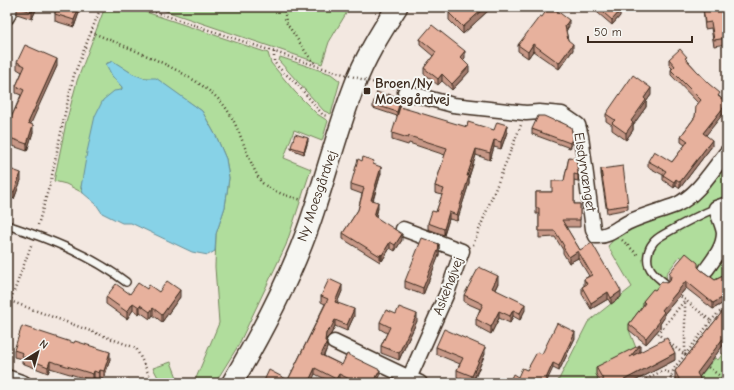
<svg xmlns="http://www.w3.org/2000/svg" width="734" height="390" font-family="'Comic Neue',sans-serif">
<style>
.green{fill:#b0dd9c;stroke:#76845d}
.water{fill:#87d2e7;stroke:#698f97}
.lines{fill:none;stroke-linecap:round;stroke-linejoin:round}
.lane-casing{stroke:#3b2a1e;stroke-width:10}
.street-casing{stroke:#3b2a1e;stroke-width:17}
.secondary-casing{stroke:#3b2a1e;stroke-width:23}
.path{stroke:#3b2a1e;stroke-width:2.5;stroke-dasharray:1 3;stroke-linecap:butt}
.lane{stroke:#f6f6f2;stroke-width:7}
.street{stroke:#f6f6f2;stroke-width:14}
.secondary{stroke:#f6f6f2;stroke-width:20}
.path-bridge{stroke:#3b2a1e;stroke-width:2.5;stroke-dasharray:1 3;stroke-linecap:butt}
.wall{fill:#c79887;stroke:#3b2a1e}
.shaded-wall{fill:#a27c6e;stroke:#3b2a1e}
.building{fill:#e7b19d;stroke:#3b2a1e}
.poi-dot{fill:#3b2a1e;stroke:#f6f6f2;stroke-width:1.5}
.labels{text-anchor:middle;dominant-baseline:central;stroke-width:4;stroke-linejoin:round;paint-order:stroke}
.poi-label{font-size:14px;font-weight:bold;fill:#3b2a1e;stroke:#f6f6f2;text-anchor:start}
.street-label{font-size:14px;fill:#3b2a1e;stroke:#f6f6f2}
</style>
<rect width="100%" height="100%" fill="#f3e8e1"/>
<filter id="ink" filterUnits="userSpaceOnUse"><feTurbulence type="fractalNoise" baseFrequency=".025" numOctaves="2"/><feDisplacementMap in="SourceGraphic" scale="8" xChannelSelector="R" yChannelSelector="G"/><feConvolveMatrix kernelMatrix="1 2 1 2 8 2 1 2 1" color-interpolation-filters="sRGB"/></filter>
<g filter="url(#ink)">
<path class="green" d="M105 7H131L268 53 271 63 295 92 317 114 328 121 322 141 294 130 284 158 311 169 286 245 238 346 215 383H194L219 323 215 267 216 234 225 207 229 178 226 159 217 138 202 111 156 79 145 78 133 74 113 62 107 63 112 76 122 87V89L81 187 83 193 66 184 54 181 66 123 77 81Z
M154 7H350L329 42 322 64Z
M280 57 331 74 340 81 331 114 324 111 279 61Z
M727 163V281L715 287 680 256 666 274 667 281 629 330 638 353 596 374 599 383H557L588 322 632 287 608 246 622 230 692 201Z
M727 348V383H698L697 380 715 358 718 360Z
M171 362 178 380 186 383H161L153 368Z"/>
<path class="water" d="M113 61 133 74 144 78H156L202 111 217 138 226 159 229 178 225 207 216 234 215 251 208 255 192 252 131 223H122L102 213 96 204 83 193 81 187 87 152 95 116 103 100 114 91 121 90 122 89V87L112 76 106 64Z"/>
<g class="lines">
<g class="lane-casing">
<path id="lane" d="M7 225C49 239 91 255 126 282
M666 284C660 279 652 274 649 266 646 259 648 249 653 243 656 238 663 235 668 232 684 223 699 215 716 208"/>
</g>
<g class="street-casing">
<path id="street" d="M7 17 11 7
M405 92 453 105 526 113 539 112 562 114 578 125 581 136 593 229 596 236C609 237 618 227 629 222 644 215 660 211 676 205 698 195 712 170 727 152
M403 229 462 251 447 293 407 383
M706 270C714 259 724 247 724 233 723 225 718 216 716 208L727 204
M334 342 420 383
M7 377 24 383"/>
</g>
<g class="secondary-casing">
<path id="secondary" d="M232 383C261 334 287 285 307 231 324 184 336 134 354 87 364 59 381 32 397 7"/>
</g>
<path class="path" d="M140 7 326 69
M284 7 286 22 307 54 316 65
M91 32C128 48 203 75 226 108 241 130 247 159 261 182 273 192 287 196 302 200
M274 52V62L279 68 298 85 323 115 327 116
M386 86 394 88
M38 225 51 180 65 113 74 75 101 7
M622 240 638 255
M473 245 521 125
M678 294 711 321 685 355 658 334 685 300
M10 301 136 348 153 383
M7 310 32 243
M711 321 718 313 727 308
M705 365 727 381
M639 383 662 371 672 373
M671 383 670 381 674 368 685 355V300"/>
<use href="#lane" class="lane"/>
<use href="#street" class="street"/>
<use href="#secondary" class="secondary"/>
<path class="path-bridge" d="M326 69 386 86"/>
</g>
<path class="wall" d="M17 7H37L32 19 17 14Z
M47 7H81L74 27 55 21V10Z
M491 7V8L463 34 449 20V13Z
M591 7H615L620 16 612 25Z
M693 7H724L727 34V44L714 46 711 28 705 29 703 8 694 9Z
M542 17 569 26 566 31 568 40 573 50 559 69 533 51 528 58 518 51V45Z
M420 39 465 58 463 60 469 72 452 90 442 81 438 85 424 74V68L433 56 420 45Z
M669 59 687 60 720 97 727 109 705 135 712 146 680 188 676 185 674 188 663 180V175L648 167V161L672 162 685 145 681 142V136L695 117 698 103 671 75V70L672 68 669 65Z
M17 62 57 66 30 124 33 132 27 151 7 144V116L11 118 21 95 16 93V86L22 72 17 69Z
M651 95 646 102V107L633 125V130L626 140 612 130V125L606 121V114Z
M401 103 397 116 373 108V104Z
M467 127 507 132 501 149 494 147 490 160 476 155 469 177V183L457 221 449 219 444 235 428 229V223L436 212 442 195 435 193V186L445 155 409 143 408 145 392 140V133Z
M532 129 573 142 570 148 532 134Z
M308 141 304 154 291 149V147Z
M569 157 578 173V181L574 180V204H580V227H566L580 250 621 297 611 304 608 299 591 309 582 294V287L584 286V279L589 276 578 258 569 263 563 253V250L555 237 539 238V214H536V192H552L564 181Z
M374 165 381 173 373 201 378 208 376 217 402 240 395 251 390 248 382 261 381 260 380 262 343 239V233L358 210 362 194 351 190V184Z
M7 168 21 180 14 199 7 196Z
M601 169 628 205V209L607 213 601 174Z
M439 244V255L423 295 405 288V281Z
M698 267 701 270 715 280 727 274V301L713 309 686 288 664 314V318L660 324V328L646 344 629 330V324L643 306V301L655 290 666 283 670 281 669 280V273Z
M498 283 495 290 525 310 520 320 513 316 510 323 499 318 491 334 476 326V319L480 309 464 302V295Z
M147 289 180 297 162 322 153 315 150 319 140 312 139 314 133 310 127 319 106 304V297L130 294Z
M342 291 337 303 354 316 347 331 335 326 331 334 326 339V341L327 348 324 356 342 365 380 376 376 383H346L339 380 337 383H333L315 374 288 380 325 304 321 302V296Z
M727 306V340L699 377 702 383H677L675 378V371Z
M396 314 417 321 399 360 381 353V346L387 333 380 329V322Z
M575 338 559 371 553 368 518 377 527 370 542 354Z
M436 347 485 354 473 383 457 377V370L460 364 436 354Z
M14 350 110 359 104 378 100 377 99 379 94 378 93 381 50 368 48 373 22 363V359L14 357Z
M640 352 675 360 631 383H601L596 374V367Z"/>
<path class="shaded-wall" d="M34 7H37L32 19V12Z
M79 7H81L74 27V20Z
M485 7H491V8L463 34V27Z
M620 11V16L612 25V20Z
M569 20V26L565 33V26Z
M533 44V51L528 58V52Z
M573 44V50L559 69V63Z
M465 51V58L460 63V57Z
M57 59V66L28 130V123Z
M469 66V72L452 90V84Z
M442 74V81L438 85V79Z
M651 88V95L646 102V107L633 125V130L626 140V133L631 121 644 98Z
M401 98V103L397 116V112Z
M727 103V109L703 139V133Z
M33 125V132L27 151V144Z
M507 125V132L501 149V142Z
M573 137V142L570 148V143Z
M308 138V141L304 154V151Z
M494 140V147L490 160V153Z
M712 140V146L680 188V182Z
M476 149V155L469 177V183L457 221V215L467 176Z
M381 167V173L371 206V200Z
M21 173V180L14 199V192Z
M676 179V185L674 188V182Z
M378 202V208L374 222V216Z
M449 212V219L444 235V229Z
M402 234V240L395 251V245Z
M390 242V248L382 261V255Z
M439 244V255L423 295V288Z
M578 251V258L569 263V257Z
M381 254V260L380 262V256Z
M498 276V283L492 295V288Z
M686 281V288L664 314V318L660 324V328L646 344V338L658 320 662 310Z
M342 285V291L335 308V302Z
M180 290V297L162 322V315Z
M621 291V297L611 304V298Z
M608 292V299L591 309V303Z
M727 295V301L713 309V303Z
M133 303V310L127 319V312Z
M525 304V310L520 320V313Z
M140 305V312L139 314V307Z
M153 308V315L150 319V312Z
M354 309V316L347 331V325Z
M513 310V316L510 323V316Z
M499 311V318L491 334V327Z
M417 314V321L399 360V353Z
M335 320V326L331 334 326 339V346L327 342V348L321 361V355L326 333Z
M575 332V338L559 371V366Z
M727 333V340L697 380V373Z
M640 345V352L630 357Z
M485 347V354L472 383V376Z
M110 352V359L104 378V371Z
M675 353V360L631 383H624V380Z
M50 361V368L48 373V367Z
M553 363V368L546 383H544Z
M315 368V374L311 383H308Z
M100 370V377L99 379V373Z
M380 370V376L376 383H373Z
M94 371V378L93 381V374Z
M339 374V380L337 383H336V379Z"/>
<path class="building" d="M17 7H34L32 12Z
M56 7H79L74 20 55 14Z
M456 7H485L463 27 449 13Z
M549 7H552L569 20 565 26 568 40 573 44 559 63 533 44 528 52 518 45 540 16 542 17Z
M597 7H615L620 11 612 20Z
M703 7H724L727 38 714 40 711 22 705 23Z
M432 25 465 51 460 57 469 66 452 84 442 74 438 79 424 68 436 52 420 39Z
M25 45 57 59 28 123 33 125 27 144 7 137V116L11 118 24 90 16 86 25 66 17 62Z
M680 49 687 57 685 58 709 84 720 93 718 96 727 103 703 133 712 140 680 182 676 179 674 182 663 175 666 171 648 161 654 151 672 162 688 141 681 136 695 117 696 106 701 100 671 70 675 66 669 59Z
M633 75 651 88 644 98 646 100 631 121 633 123 626 133 612 123 615 120 606 114Z
M377 92 388 96V94L401 98 397 112 373 104Z
M400 107 467 127 468 122 494 130 497 122 507 125 501 142 494 140 490 153 476 149 467 176H469L457 215 449 212 444 229 428 223 432 211 436 212 444 189 435 186 447 148 409 136 408 138 392 133Z
M538 116H544L555 121 556 120 571 127 573 137 570 143 532 129Z
M295 134 308 138 304 151 291 147Z
M363 157 374 161 373 164 381 167 371 200 378 202 374 216 402 234 395 245 390 242 382 255 381 254 380 256 343 233 358 210 364 188 351 184 358 159 362 161Z
M569 157 576 158 578 173V175L574 174V204H580V220H562L580 250 592 243 607 269 608 268 621 291 611 298 608 292 591 303 582 287 587 284 584 279 592 275 578 251 569 257 563 247 564 246 555 231H539V208H536V192H552V181H564Z
M623 166 628 205 607 208 601 169Z
M7 168 21 173 14 192 7 189Z
M422 238 439 244 438 247 439 248 423 288 405 281Z
M686 253 698 263V267L701 270 715 280 727 274V295L713 303 686 281 662 310 664 312 658 320 660 321 646 338 629 324 645 303 643 301 653 289 655 290 662 281 666 283 670 281 671 276 669 273Z
M479 267 498 276 492 288 525 304 520 313 513 310 510 316 499 311 491 327 476 319 483 304 464 295Z
M329 279 342 285 335 302 354 309 347 325 335 320 331 328 326 333 325 341 327 342 321 355 342 365 347 354 380 370 373 383H358L339 374 336 379 315 368 308 383H263L269 370 288 380 328 299 321 296Z
M167 281 180 290 162 315 153 308 150 312 140 305 139 307 133 303 127 312 106 297 116 284 130 294 138 283 147 289 149 285 159 292Z
M727 306V333L697 373 702 383H681L675 371Z
M399 307 417 314 399 353 381 346 390 327 380 322 386 310 396 314Z
M557 323 575 332 559 366 553 363 544 383H509L513 374 518 377 522 368 527 370 537 352 542 354Z
M22 326 74 343 75 341 110 352 104 371 100 370 99 373 94 371 93 374 50 361 48 367 22 356 23 353 14 350Z
M444 329 485 347 472 376 457 370 463 358 436 347Z
M667 338 675 353 624 380 626 383H605L596 367 640 345 630 357Z
M128 379 133 383H125Z"/>
</g>
<rect class="poi-dot" x="363" y="87" width="8" height="8" rx="2"/>
<g class="labels">
<g class="poi-label">
<text x="375" y="83">Broen/Ny<tspan x="375" dy="16">Moesgårdvej</tspan></text>
</g>
<g class="street-label">
<text transform="translate(585 172) rotate(81)">Elsdyrvænget</text>
<text transform="translate(317 196) rotate(-71)">Ny Moesgårdvej</text>
<text transform="translate(448 286) rotate(-69)">Askehøjvej</text>
</g>
</g>
<rect width="734" height="390" fill="none" stroke="#f6f6f2" stroke-width="24"/>
<rect x="12" y="12" width="710" height="366" fill="none" stroke="#3b2a1e" stroke-width="1.5" filter="url(#ink)"/>
<g transform="translate(38 352) rotate(37)" stroke="#f6f6f2" stroke-width="3" paint-order="stroke">
<path d="M0-3L7 15L0 10L-7 15Z" fill="#3b2a1e"/>
<text y="-6" font-size="11" font-weight="bold" text-anchor="middle" fill="#3b2a1e">N</text>
</g>
<path d="M588 36v6h104v-6" fill="none" stroke="#3b2a1e" stroke-width="2"/>
<text x="594" y="36" font-size="12" fill="#3b2a1e" stroke="#f6f6f2" stroke-width="3" paint-order="stroke">50 m</text>
</svg>
